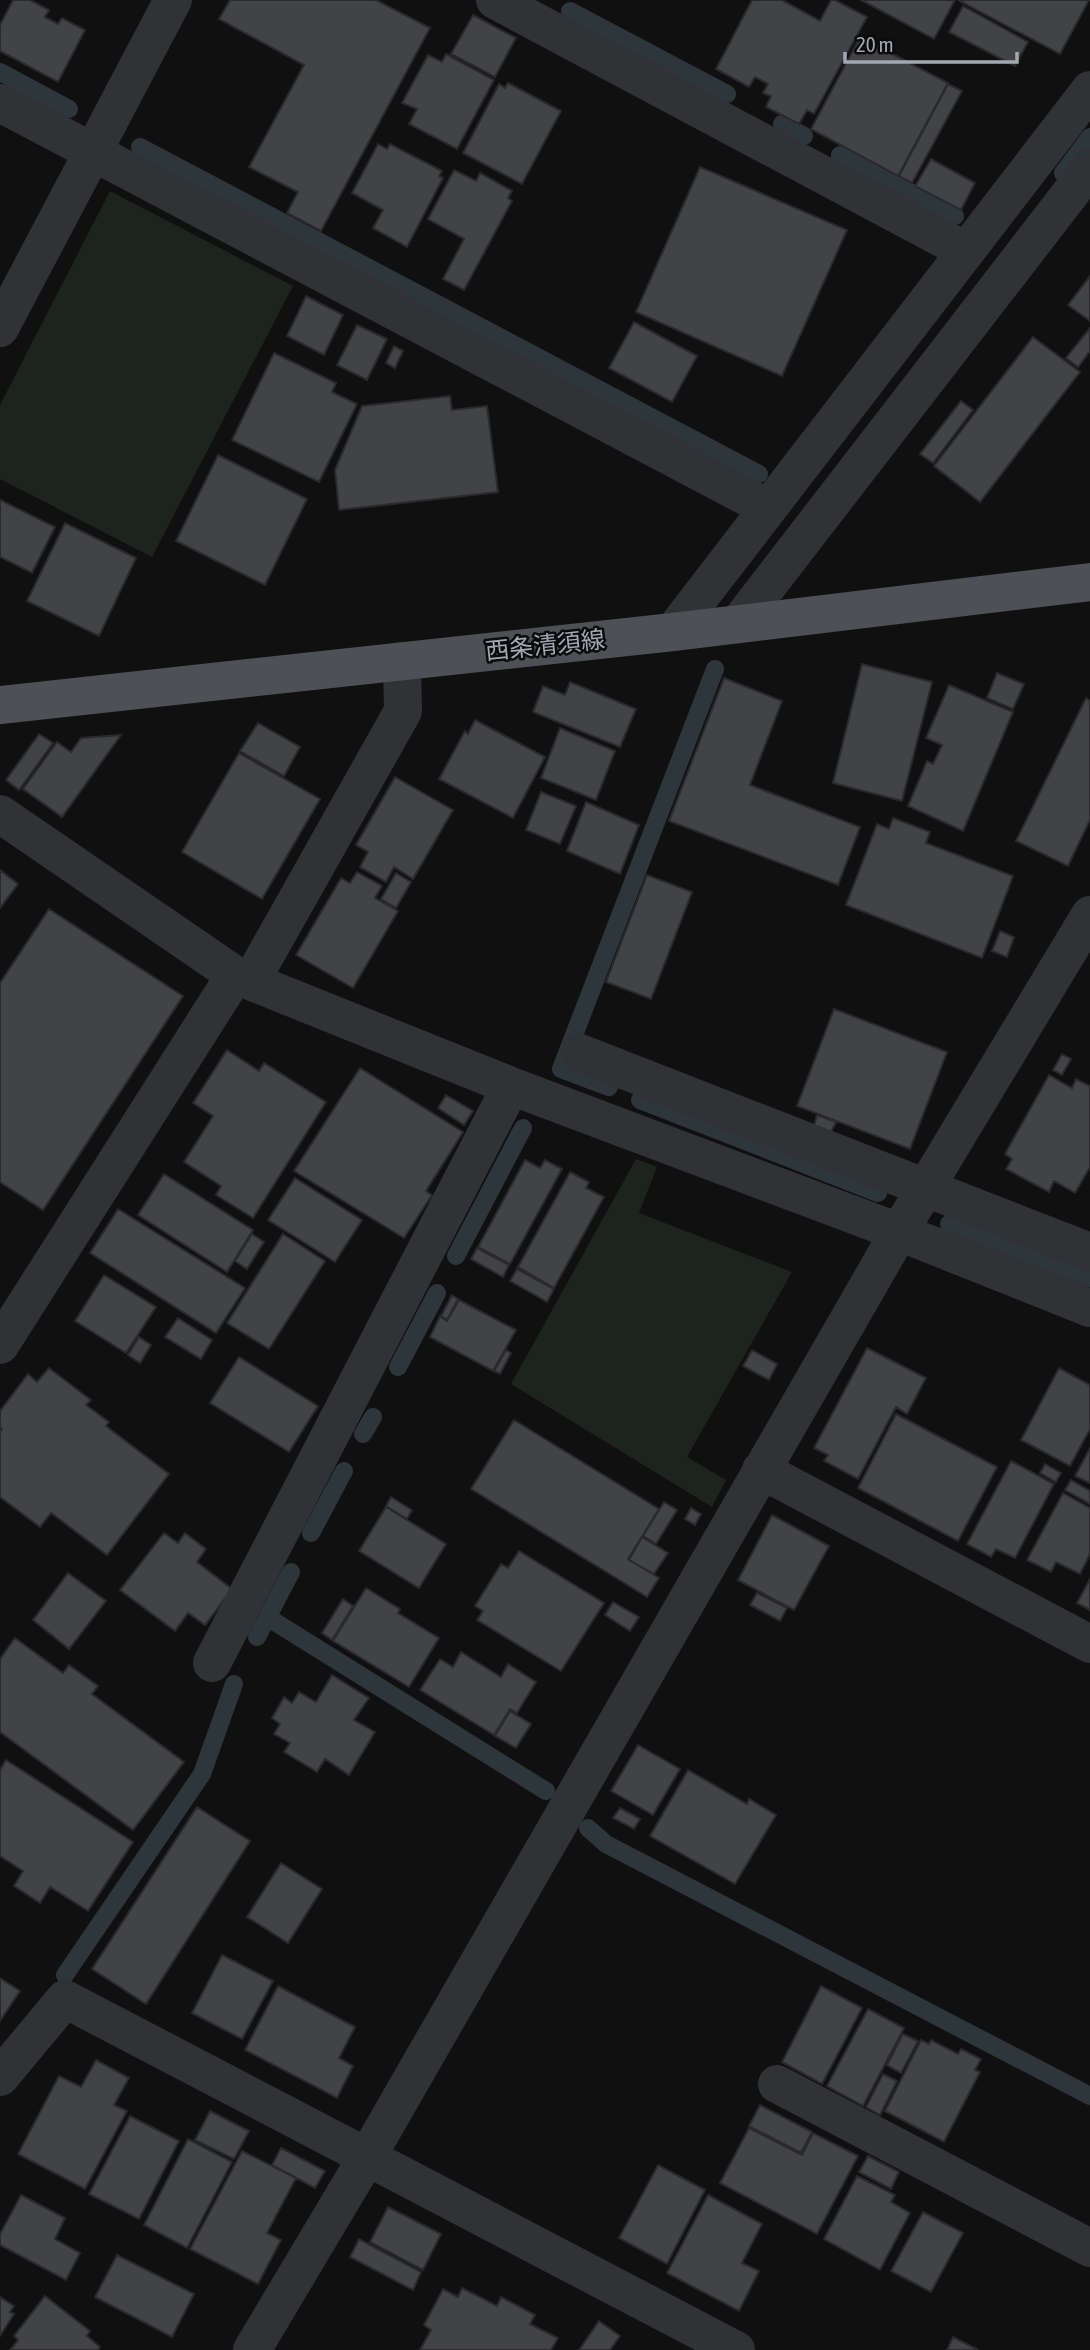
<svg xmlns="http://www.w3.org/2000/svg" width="1090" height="2350" font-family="'Asap Condensed','Noto Sans JP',sans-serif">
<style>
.green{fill:#1d231d}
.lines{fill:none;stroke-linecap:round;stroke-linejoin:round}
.stream{stroke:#2d363a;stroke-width:18}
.building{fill:#414347;stroke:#2a2a2d;stroke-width:2}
.minor{stroke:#313236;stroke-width:38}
.major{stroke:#4d5055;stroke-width:38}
.labels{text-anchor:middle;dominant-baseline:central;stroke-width:5;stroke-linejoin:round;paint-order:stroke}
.street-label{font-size:24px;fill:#a2a8b1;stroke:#0b0b0c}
</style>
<rect width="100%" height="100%" fill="#101011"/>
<path class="green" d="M110 191 293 286 152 557 0 479V405Z
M636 1159 657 1167 639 1213 792 1272 687 1457 726 1480 712 1507 511 1384Z"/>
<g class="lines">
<path class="stream" d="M570 11 727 94
M0 72 69 109
M782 124 804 136
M140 147 759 474
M840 155 955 216
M1063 173 1090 137
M609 1087 561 1069 715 669
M640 1100 878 1193
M949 1224 1090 1278
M456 1256 523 1128
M398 1367 437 1293
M363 1434 373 1417
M311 1533 344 1471
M267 1617 546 1791
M257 1637 291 1572
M588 1828 606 1844 1090 2096
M65 1975 202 1774 234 1684"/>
</g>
<path class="building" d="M13 0H30L49 10 45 17 58 24 62 18 85 30 58 82 0 51V25Z
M230 0H376L430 28 321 231 287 213 298 192 249 167 304 65 219 19Z
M752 0H782L820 21 831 0H835L867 17 814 114 807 110 799 124 766 107 771 96 763 93 768 84 755 77 749 87 716 69Z
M861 0H955L934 39Z
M958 0H1089L1060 54Z
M963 6 1028 42 1015 66 949 32Z
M473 15 516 38 495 77 451 54Z
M860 37 948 83 898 176 811 129Z
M446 54 494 80 457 149 409 124 417 109 402 103 428 55 442 62Z
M508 83 561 111 522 184 463 153 499 84 505 88Z
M948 84 962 91 912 183 899 176Z
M378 144 387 149 390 144 442 171 439 176 443 178 407 247 373 228 383 210 352 193Z
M931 159 975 183 961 210 915 186Z
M700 167 847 230 782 376 636 312Z
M454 170 476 181 480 173 512 191 508 198 512 201 464 290 443 279 464 239 428 219Z
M1090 276V321L1068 305Z
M306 296 343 315 324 355 287 336Z
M634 322 697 356 672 402 609 368Z
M357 325 387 339 367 380 337 365Z
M1090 328V351L1078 367 1066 358Z
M1033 337 1080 372 980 502 934 466Z
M394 346 403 351 395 368 386 363Z
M274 353 336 383 332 392 357 404 319 482 232 440Z
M450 396 452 410 487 406 498 492 339 510 335 470 362 406Z
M961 401 973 410 933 463 920 454Z
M218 455 307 499 265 585 176 541Z
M0 500 55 527 32 573 0 557Z
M65 523 136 558 99 636 27 601Z
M862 664 932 682 902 801 833 783Z
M997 673 1024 684 1013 709 987 698Z
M724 678 782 701 750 785 860 827 838 885 669 821Z
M570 682 636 709 620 747 533 712 543 686 565 695Z
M949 685 1013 712 963 831 908 806 927 761 933 764 942 745 926 738Z
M1086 698 1090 701V820L1068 866 1016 841Z
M475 720 545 757 513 818 439 779 465 731 468 734Z
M258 723 300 747 284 776 240 751Z
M560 728 615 751 596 800 541 778Z
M39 734 53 743 19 790 6 780Z
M121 735 62 817 23 789 57 742 71 752 81 738Z
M239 753 320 799 262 899 182 852Z
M395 777 453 810 413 879 394 867 386 882 360 867 368 852 356 845Z
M541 792 576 806 560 844 526 830Z
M586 802 639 825 620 874 567 851Z
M893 818 930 832 926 843 1013 876 982 958 846 905 877 824 889 829Z
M0 870 18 884 0 908Z
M357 872 382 886 375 898 398 911 353 988 296 955 341 878 350 883Z
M396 873 411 882 396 908 381 899Z
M647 875 692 892 651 999 606 982Z
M49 909 183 996 43 1210 0 1182V983Z
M1000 931 1014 937 1007 957 992 951Z
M834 1009 947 1052 910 1149 797 1106Z
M227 1050 259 1071 264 1063 326 1102 253 1218 216 1195 221 1186 184 1162 213 1116 193 1103Z
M1062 1054 1071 1059 1062 1075 1053 1070Z
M360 1068 463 1132 426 1191 432 1195 404 1238 294 1171Z
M1049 1075 1072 1088 1076 1079 1090 1086V1167L1075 1193 1054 1181 1049 1192 1006 1169 1012 1159 1005 1154Z
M446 1095 473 1111 464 1125 438 1108Z
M817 1115 836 1122 831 1132 814 1126Z
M525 1160 540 1168 545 1160 562 1169 510 1264 478 1247Z
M570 1172 589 1182 586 1188 604 1197 554 1288 518 1267Z
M164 1174 253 1230 227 1272 138 1215Z
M295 1178 362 1220 335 1262 268 1220Z
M118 1209 245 1288 216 1333 90 1253Z
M252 1234 264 1242 247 1269 235 1261Z
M283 1234 325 1261 269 1349 227 1323Z
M477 1248 509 1265 503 1277 471 1259Z
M517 1269 554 1289 547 1302 510 1281Z
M104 1275 156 1307 126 1353 75 1321Z
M452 1295 458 1299 447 1320 441 1316Z
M459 1300 516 1330 493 1371 430 1337 440 1316 447 1321Z
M178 1318 212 1340 201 1359 165 1337Z
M139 1337 151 1345 140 1363 128 1355Z
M867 1348 926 1378 907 1414 896 1407 858 1479 824 1461 828 1455 814 1448Z
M506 1350 511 1353 500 1374 494 1371Z
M752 1350 777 1364 769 1380 743 1366Z
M239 1357 318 1406 289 1452 210 1403Z
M49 1368 91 1400 86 1405 109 1422 106 1426 169 1474 107 1555 51 1513 40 1527 0 1497V1432L2 1429 0 1428V1411L28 1374 37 1382Z
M1059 1368 1090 1385V1429L1070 1466 1021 1440Z
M896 1414 997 1467 958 1541 858 1488Z
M514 1420 659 1509 628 1559 659 1578 647 1597 471 1489Z
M1090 1448V1483L1075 1476Z
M1011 1461 1054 1484 1015 1558 996 1549 991 1557 967 1544Z
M1045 1464 1061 1473 1056 1482 1040 1473Z
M1071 1480 1090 1491V1504L1065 1490Z
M1063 1493 1090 1508V1554L1080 1574 1056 1562 1051 1572 1027 1560Z
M391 1497 412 1510 407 1519 386 1506Z
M664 1502 677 1510 656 1544 643 1536Z
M386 1507 446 1544 419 1588 359 1551Z
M691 1508 701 1514 695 1525 685 1519Z
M772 1515 829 1546 794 1610 738 1580Z
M164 1533 178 1543 185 1533 206 1549 197 1562 232 1589 205 1625 188 1613 175 1631 120 1590Z
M642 1537 668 1553 654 1574 629 1560Z
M519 1551 604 1603 561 1671 477 1620 483 1611 475 1606 501 1564 508 1568Z
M68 1573 106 1601 69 1649 33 1620Z
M1090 1579V1610L1077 1603Z
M366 1588 400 1609 398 1613 439 1638 409 1687 333 1641Z
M757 1593 787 1608 780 1621 750 1605Z
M343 1599 353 1606 332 1640 322 1633Z
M613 1602 639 1617 630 1631 605 1615Z
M15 1638 63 1673 69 1665 98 1686 92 1694 184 1762 133 1830 0 1732V1659Z
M461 1652 501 1677 508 1664 536 1682 517 1713 510 1709 494 1735 420 1690 440 1659 453 1667Z
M332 1675 369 1698 354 1720 375 1732 349 1775 325 1759 317 1772 284 1752 290 1743 274 1734 280 1724 272 1718 284 1697 292 1703 299 1692 316 1702Z
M510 1711 531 1724 516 1748 495 1736Z
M638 1745 680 1769 653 1815 611 1791Z
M6 1760 133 1842 88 1911 50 1887 40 1903 14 1886 23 1871 0 1856V1770Z
M688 1770 747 1804 749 1799 776 1815 735 1884 650 1836Z
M197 1807 250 1841 146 2004 92 1969Z
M620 1808 640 1819 634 1829 613 1818Z
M281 1863 322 1889 288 1943 247 1917Z
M222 1955 273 1981 242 2039 192 2013Z
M0 1978 20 1991 0 2021Z
M278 1986 355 2027 339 2058 353 2066 337 2098 245 2050Z
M821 1986 862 2008 822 2084 782 2062Z
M868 2009 904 2028 863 2106 827 2086Z
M903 2034 918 2041 901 2073 887 2065Z
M921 2040 929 2044 931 2040 958 2054 961 2049 981 2059 975 2070 980 2072 944 2142 885 2111Z
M96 2060 129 2078 114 2105 127 2111 85 2189 18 2154 59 2076 81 2087Z
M883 2074 897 2081 880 2115 866 2107Z
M760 2105 812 2132 801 2153 749 2126Z
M210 2111 249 2131 234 2159 195 2140Z
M130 2116 179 2141 139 2219 89 2194Z
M749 2128 802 2155 813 2133 858 2156 817 2234 720 2183Z
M188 2139 232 2162 187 2248 144 2225Z
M281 2148 325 2171 315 2188 272 2165Z
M242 2151 296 2178 267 2233 281 2240 258 2284 190 2249Z
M868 2156 899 2172 891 2189 859 2172Z
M658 2165 705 2190 667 2264 619 2238Z
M857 2176 895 2195 891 2202 910 2213 880 2270 824 2239Z
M21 2195 65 2218 55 2239 80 2253 66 2280 0 2245V2234Z
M708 2195 762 2224 742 2263 759 2271 739 2311 667 2273Z
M388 2207 441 2234 423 2270 370 2242Z
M923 2212 963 2233 931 2292 891 2271Z
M359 2239 421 2272 413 2290 350 2257Z
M117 2255 194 2294 172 2337 95 2297Z
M462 2288 497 2306 501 2297 535 2315 530 2324 558 2338 551 2350H420L431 2330 424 2325 443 2289 458 2297Z
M45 2296 90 2331 87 2336 100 2347 98 2350H10L18 2340 14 2336Z
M0 2297 14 2306 10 2312 14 2314 0 2336Z
M599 2321 620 2336 610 2350H579Z
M953 2337 978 2350H947Z"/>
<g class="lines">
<path class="minor" d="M495 0 966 251
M0 103 768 508
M0 328 173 0
M738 624 1090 168
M673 632 1090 90
M0 814 235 975 511 1086 899 1232 1090 1308
M251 981 403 711 402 661
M580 1053 1090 1252
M0 1345 235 975
M761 1470 1090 1644
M212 1663 511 1086
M0 2077 65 1999 736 2350
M777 2084 1090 2248
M252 2350 367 2157 899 1232 1090 915"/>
<path class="major" d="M0 705 673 632 1090 582"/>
</g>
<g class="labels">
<g class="street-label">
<text transform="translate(545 645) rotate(-6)">西条清須線</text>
</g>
</g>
<path d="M845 52v10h172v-10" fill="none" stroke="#a2a8b1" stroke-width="3.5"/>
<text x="856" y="52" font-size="21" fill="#a2a8b1" stroke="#0b0b0c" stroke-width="5" paint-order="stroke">20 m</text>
</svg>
